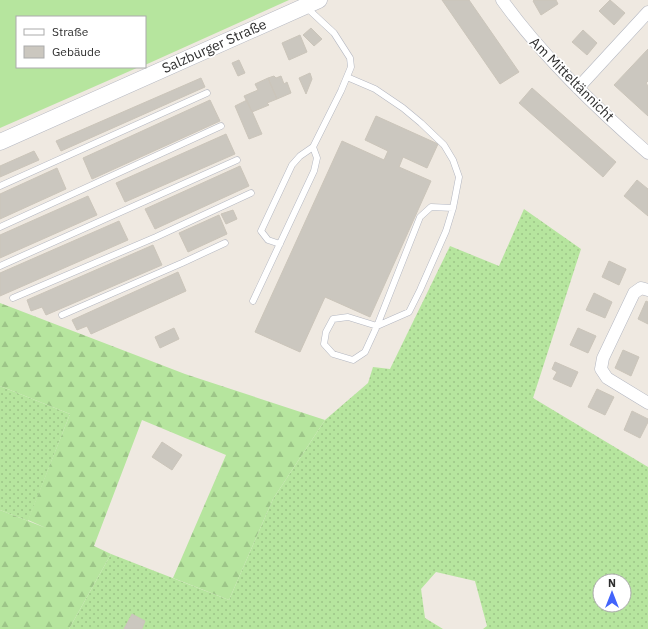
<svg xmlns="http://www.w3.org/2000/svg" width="648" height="629" font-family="'IBM Plex Sans',sans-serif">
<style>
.grass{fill:url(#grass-dots);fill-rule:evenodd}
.forest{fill:url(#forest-firs)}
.garden{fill:#b6e59e}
.building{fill:#cbc7bf;stroke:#cbc5ba}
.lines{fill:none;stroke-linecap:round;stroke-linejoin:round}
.lane-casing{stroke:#b4b7c1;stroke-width:7}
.street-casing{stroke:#b4b7c1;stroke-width:13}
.secondary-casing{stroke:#b4b7c1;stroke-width:17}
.lane{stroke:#fff;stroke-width:6}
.street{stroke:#fff;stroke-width:12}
.secondary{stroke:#fff;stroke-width:16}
.labels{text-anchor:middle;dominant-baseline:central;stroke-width:3.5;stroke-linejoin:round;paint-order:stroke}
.street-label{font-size:14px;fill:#2e2e2e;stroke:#fff}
</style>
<defs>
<pattern id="grass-dots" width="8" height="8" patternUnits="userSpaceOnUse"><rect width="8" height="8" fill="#b6e59e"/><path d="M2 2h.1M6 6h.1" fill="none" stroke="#9dc588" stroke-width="1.8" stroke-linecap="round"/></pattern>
<pattern id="forest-firs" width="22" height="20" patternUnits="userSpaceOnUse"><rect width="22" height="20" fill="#b6e59e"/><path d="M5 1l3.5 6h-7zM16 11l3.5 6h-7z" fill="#9dc588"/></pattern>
</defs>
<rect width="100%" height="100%" fill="#efe9e1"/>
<path class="grass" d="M524 209 581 249 533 398 648 467V629H483L487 626 475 581 436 572 421 589 425 618 443 629H69L111 554 229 600 273 499 325 420 368 383 373 367 390 369 450 246 499 266ZM600 581H624V605H600Z
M0 386 70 414 28 521 0 510Z"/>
<path class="forest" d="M0 303 185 374 325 420 273 499 229 600 173 578 226 455 142 420 94 546 111 554 69 629H0V510L46 528 28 520 70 414 0 386Z"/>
<path class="garden" d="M0 0H289L145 65V17H17V67H139L0 128Z"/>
<path class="building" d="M442 0H469L519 72 500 84Z
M534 0H556L558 4 541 15 533 1Z
M610 0 625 13 614 25 599 11Z
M311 28 322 39 314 46 303 35Z
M583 30 597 43 587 55 572 42Z
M300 35 307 52 289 60 282 43Z
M648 49V81L646 83 648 86V116L614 85Z
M239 60 245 73 238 76 232 63Z
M310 73 312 79 306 94 299 78Z
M274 76 276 78 281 76 284 84 287 82 291 93 277 99 268 78Z
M201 78 205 87 61 151 56 141Z
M268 78 277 99 267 103 269 105 252 112 244 96 258 90 255 84Z
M532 88 616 162 603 177 519 103Z
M210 100 220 121 92 179 83 158Z
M247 100 262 134 249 139 235 106Z
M376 116 438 144 427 168 403 157 399 167 431 181 370 317 325 297 300 352 255 332 342 141 384 160 388 151 365 140Z
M226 134 235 154 125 202 116 183Z
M34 151 39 160 0 177V166Z
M240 166 249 186 155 229 145 209Z
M57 168 66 189 0 219V194Z
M637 180 648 189V216L624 196Z
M88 196 97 215 0 258V235Z
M233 210 237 219 226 224 221 214Z
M219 215 227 234 188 252 179 233Z
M119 221 128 240 0 296V273Z
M153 245 162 265 46 315 42 307 31 311 27 300Z
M609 261 626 269 619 285 602 277Z
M178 272 186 291 91 334 87 326 77 330 72 320Z
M594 293 612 302 605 318 586 310Z
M646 301 648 302V324L638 319Z
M174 328 179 339 160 348 155 337Z
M578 328 596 336 588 353 570 345Z
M623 350 639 357 631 376 615 368Z
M555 362 578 372 571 387 553 379 557 372 552 369Z
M597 389 614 397 605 415 588 407Z
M632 411 648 419V422L640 438 624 430Z
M162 442 182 455 172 470 152 457Z
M132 614 145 621 142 629H124Z"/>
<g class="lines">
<g class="lane-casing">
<path id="lane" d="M347 77 375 89 403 108 421 123 444 145 453 160 459 177 453 208 446 231 420 290 409 312 377 326 348 317 333 319 326 332 324 344 333 354 353 360 365 352 377 326 420 217 431 207 453 208
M0 186 207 93
M0 227 221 126
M280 244 268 240 261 231 292 165 300 156 313 147
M0 266 237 160
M13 298 156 237 251 193
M253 301 314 171 317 158 313 147 341 91 351 67 350 58 334 33 306 7
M62 315 182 263 225 243"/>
</g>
<g class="street-casing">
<path id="street" d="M502 0C543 57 595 107 648 153
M578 88 648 12
M648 290 641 288 634 293 603 358 601 369 607 378 648 403"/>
</g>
<g class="secondary-casing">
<path id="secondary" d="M0 142 319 0"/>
</g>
<use href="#lane" class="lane"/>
<use href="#street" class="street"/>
<use href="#secondary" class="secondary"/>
</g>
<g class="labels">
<g class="street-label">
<text transform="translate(214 46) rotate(-24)">Salzburger Straße</text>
<text transform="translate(572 79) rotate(45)">Am Mitteltännicht</text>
</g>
</g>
<rect x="16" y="16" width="130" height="52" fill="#ffffff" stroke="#ababab"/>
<rect x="24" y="29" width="20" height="6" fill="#ffffff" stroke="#ababab"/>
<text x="52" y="36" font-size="12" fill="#2e2e2e">Straße</text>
<rect x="24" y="46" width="20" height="12" fill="#cbc7bf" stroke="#ababab"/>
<text x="52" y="56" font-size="12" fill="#2e2e2e">Gebäude</text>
<g transform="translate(612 593)"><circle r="19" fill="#ffffff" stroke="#ababab"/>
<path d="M0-3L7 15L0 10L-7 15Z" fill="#4264fb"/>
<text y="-6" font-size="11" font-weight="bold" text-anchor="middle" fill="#2e2e2e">N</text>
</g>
</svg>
